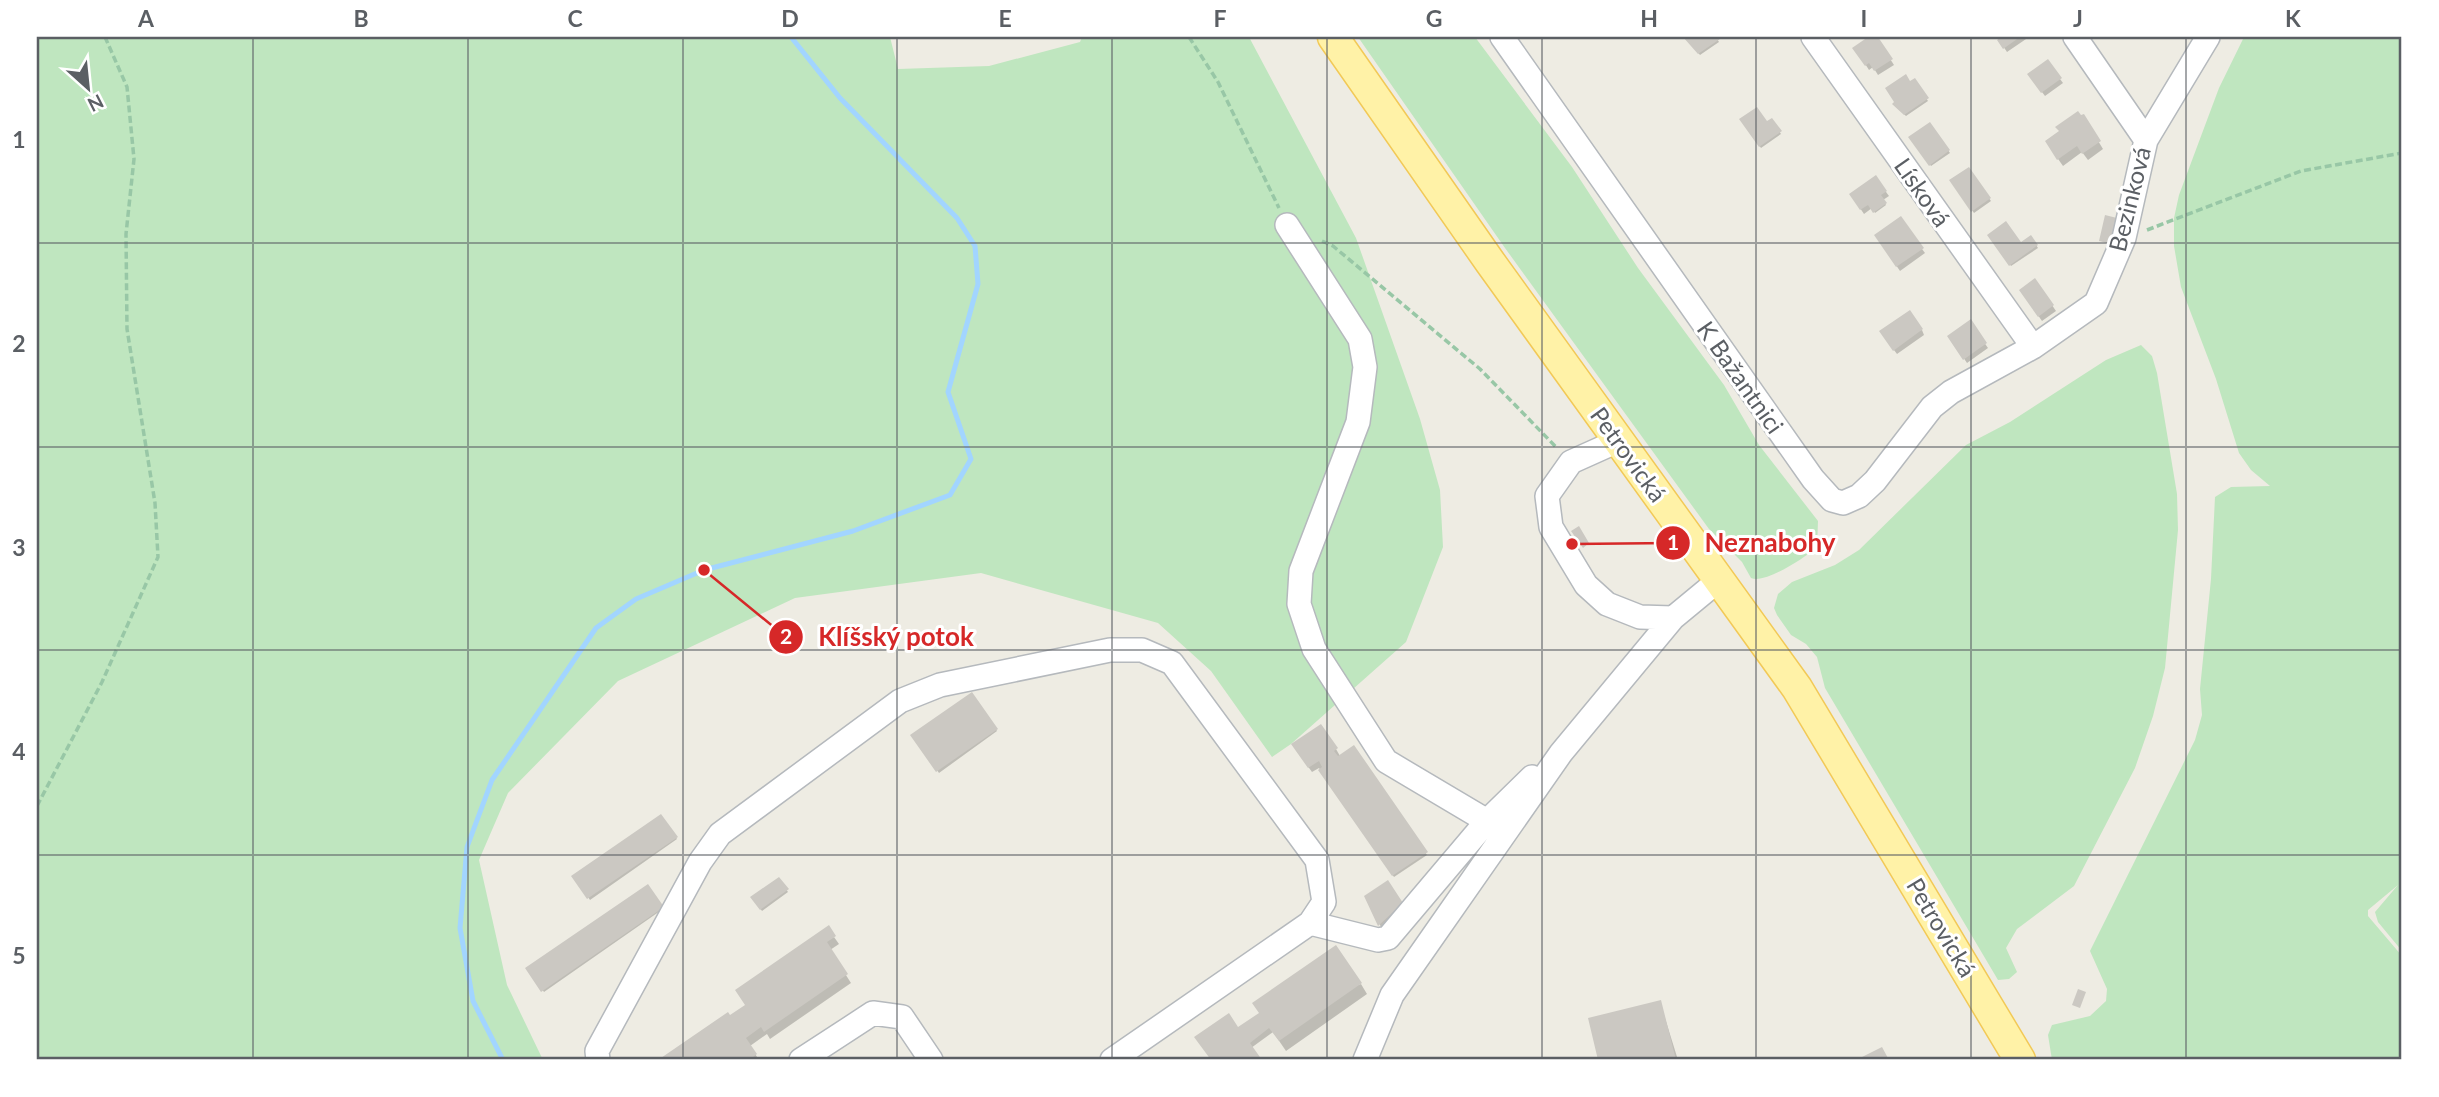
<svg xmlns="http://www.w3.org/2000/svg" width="2439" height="1097" font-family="Lato,sans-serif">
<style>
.green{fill:#bfe6bf}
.shadow{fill:#0003}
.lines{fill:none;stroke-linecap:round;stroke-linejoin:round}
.stream{stroke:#a2d5ff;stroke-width:5}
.building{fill:#cbc8c2}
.minor-casing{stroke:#b5b9bd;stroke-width:26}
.major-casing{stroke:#f2c957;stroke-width:33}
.path{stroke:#98c7a6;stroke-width:3.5;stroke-dasharray:7 3.5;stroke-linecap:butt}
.minor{stroke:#fff;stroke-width:23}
.major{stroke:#fff2a7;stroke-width:30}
.grid{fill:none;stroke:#5b5f64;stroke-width:2;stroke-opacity:0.55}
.labels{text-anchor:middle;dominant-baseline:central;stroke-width:6;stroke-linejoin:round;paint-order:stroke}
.street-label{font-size:24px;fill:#5b5f64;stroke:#fff}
.leader{fill:none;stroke:#d62828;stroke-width:2.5}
.callout-dot{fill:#d62828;stroke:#fff;stroke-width:2.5}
.mark-label{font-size:21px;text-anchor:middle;font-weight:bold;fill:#fff}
.callout-label{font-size:26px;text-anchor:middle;font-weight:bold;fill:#d62828;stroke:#fff;stroke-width:6;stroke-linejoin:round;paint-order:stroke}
.neatline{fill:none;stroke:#5b5f64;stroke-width:2.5}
.grid-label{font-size:23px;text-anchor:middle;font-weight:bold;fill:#5b5f64}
</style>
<rect width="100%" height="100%" fill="#eeece3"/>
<path class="green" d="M37 37H890L898 69 989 66 1080 42 1082 37H1249L1356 238 1420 419 1440 490 1443 547 1406 642 1291 744 1272 757 1211 671 1158 623 981 573 795 598 618 681 508 793 479 860 507 985 543 1060H37Z
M1358 37H1475L1572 167 1638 268 1724 385 1759 445 1818 521 1817 548C1803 558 1766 584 1751 578L1742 562 1709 529 1505 248Z
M2244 37H2402V951L2378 922 2375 912 2398 885 2368 910V916L2402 956V1060H2052L2048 1035 2052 1025 2090 1016 2106 1001 2107 989 2090 951 2195 740 2202 715 2200 689 2211 579 2215 497 2231 487 2270 486 2251 470 2239 453 2216 379 2181 287 2174 246V218L2179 195 2219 88Z
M2141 345 2152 356 2157 373 2177 494 2178 530 2165 668 2153 716 2135 768 2074 886 2017 929 2006 948 2017 972 2009 979 1998 980 1825 688 1817 657 1806 644 1791 635 1777 615 1774 608 1778 594 1792 582 1835 565 1859 550 1966 445 2010 422 2106 360Z"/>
<path class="shadow" d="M1685 37H1716L1719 42 1700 55Z
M1872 37H1876L1894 65 1878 75 1873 67 1869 70 1855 48Z
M2005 37H2029L2007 52 1999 40Z
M2032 79H2060L2063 83 2045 96Z
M1914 80 1928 101 1906 116 1895 106Z
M2083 116 2103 149 2088 160 2082 152 2063 166 2051 149Z
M1742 120 1767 124 1772 120 1781 134 1761 148Z
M1930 124 1950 153 1931 166 1911 138Z
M1968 169 1991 201 1974 213 1952 181Z
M1875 177 1889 196 1883 200 1886 205 1875 213 1872 208 1864 214 1854 199Z
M1989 235 2020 244 2031 237 2038 248 2011 266Z
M1879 240 1922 249 1925 253 1900 271Z
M2035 280 2056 311 2042 321 2024 295Z
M1970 322 1988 348 1967 363 1949 336Z
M1922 330 1924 335 1897 354 1884 337Z
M972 694 997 731 939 773 913 736Z
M1353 748 1427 855 1394 877 1319 768 1312 772 1296 750 1336 749 1340 756Z
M661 816 677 839 590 900 574 876Z
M779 879 788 892 762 911 753 898Z
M1387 883 1405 909 1382 929 1366 897Z
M647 886 663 909 544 992 528 969Z
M834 937 839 944 830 950 851 983 770 1039 767 1034 750 1046 759 1060H661L727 1014 729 1017 747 1006 738 990Z
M1361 984 1367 994 1286 1051 1273 1032 1251 1048 1260 1060H1213L1197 1037 1238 1029Z
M1660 1002 1678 1060H1600L1590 1020Z"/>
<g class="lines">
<path class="stream" d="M503 1060 473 1001 460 928 467 847 492 780 596 628 636 599 704 570 853 531 950 495 971 459 948 392 978 284 975 246 957 218 840 98 791 37"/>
</g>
<path class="building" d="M1683 37H1718L1720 39 1698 54Z
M1868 37H1878L1893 59 1874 71 1869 63 1865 66 1852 48Z
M2001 37H2020L2003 49 1997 40Z
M2048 59 2062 78 2041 93 2027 74Z
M1906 74 1910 81 1915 78 1929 98 1904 115 1892 104 1894 102 1885 88Z
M1757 107 1767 121 1772 118 1782 131 1759 147 1739 119Z
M2078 111 2081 115 2084 114 2101 141 2082 154 2077 146 2057 160 2045 141 2059 131 2055 127Z
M1930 122 1950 150 1929 166 1908 137Z
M1969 167 1991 198 1971 212 1949 180Z
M1876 175 1887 191 1881 195 1887 203 1873 213 1868 205 1860 210 1849 194Z
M2105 215 2121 219 2115 245 2099 241Z
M1901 216 1924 248 1896 267 1874 235Z
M2006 221 2021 242 2031 235 2038 245 2009 266 1987 235Z
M2035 278 2054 305 2038 317 2019 290Z
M1910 310 1923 329 1893 351 1879 331Z
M1971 319 1987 343 1963 360 1947 336Z
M1579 526 1589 543 1583 548 1571 531Z
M972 692 998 729 936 772 910 735Z
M1321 724 1338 748 1334 751 1338 756 1354 745 1428 852 1392 876 1318 770 1322 767 1319 761 1308 768 1291 744Z
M661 814 678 837 587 899 571 876Z
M779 877 789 889 760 910 750 897Z
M1388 880 1403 903 1378 926 1364 896Z
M648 884 664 907 541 992 525 968Z
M829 925 836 936 827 942 848 974 764 1032 761 1027 746 1038 757 1054 749 1060H658L728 1012 730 1015 745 1005 735 990Z
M1336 945 1362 983 1279 1041 1269 1028 1250 1043 1262 1060H1211L1194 1037 1229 1013 1238 1027 1259 1013 1252 1003Z
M2078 989 2086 992 2080 1008 2072 1005Z
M1661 1000 1676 1060H1598L1588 1018Z
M1882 1047 1889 1060H1856Z"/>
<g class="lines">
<g class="minor-casing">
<path id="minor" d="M1502 37 1813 479 1832 500 1843 503 1859 496 1875 481 1932 407 1951 392 2033 347 2096 303 2124 238 2146 140 2075 37
M1813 37 2033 347
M2146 140 2208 37
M1287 225 1360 339 1365 367 1358 422 1301 571 1299 604 1314 649 1386 761 1487 821
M1620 440 1571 462 1547 496 1551 527 1586 585 1607 604 1640 617 1673 618
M1310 923 1378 940 1388 938 1487 821 1532 777
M598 1060 597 1051 700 862 720 834 900 701 940 685 1110 650H1142L1172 663 1317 860 1324 902 1310 923 1112 1060
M801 1060 873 1013 902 1017 931 1060
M1365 1060 1392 995 1561 753 1673 618 1719 580"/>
</g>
<g class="major-casing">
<path id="major" d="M1333 37 1490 262 1797 688 2020 1060"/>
</g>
<path class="path" d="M1189 37 1218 82 1279 208
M2147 230 2301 171 2402 153
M1322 241 1333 246 1480 369 1557 448
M37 806 102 682 158 557 155 503 127 329 126 234 134 159 127 87 105 37"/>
<use href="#minor" class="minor"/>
<use href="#major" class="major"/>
</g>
<path class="grid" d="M253 37V1060M468 37V1060M683 37V1060M897 37V1060M1112 37V1060M1327 37V1060M1542 37V1060M1756 37V1060M1971 37V1060M2186 37V1060M37 243H2402M37 447H2402M37 650H2402M37 855H2402"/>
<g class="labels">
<g class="street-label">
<text transform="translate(1923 192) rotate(55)">Lísková</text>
<text transform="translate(2129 199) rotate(-76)">Bezinková</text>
<text transform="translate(1741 377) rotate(55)">K Bažantnici</text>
<text transform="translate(1629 454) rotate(54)">Petrovická</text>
<text transform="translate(1942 927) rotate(59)">Petrovická</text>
</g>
</g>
<path class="leader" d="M1572 544L1673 543M704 570L786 637"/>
<g class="callout-dot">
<circle cx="1572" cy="544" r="7"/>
<circle cx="704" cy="570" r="7"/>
<circle cx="1673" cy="543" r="18"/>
<circle cx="786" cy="637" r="18"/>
</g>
<g class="mark-label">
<text x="1673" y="550">1</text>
<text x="786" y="644">2</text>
</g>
<g class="callout-label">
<text x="1770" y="552">Neznabohy</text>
<text x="896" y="646">Klíšský potok</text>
</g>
<rect width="2439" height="1097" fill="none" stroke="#ffffff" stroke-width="77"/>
<g transform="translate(88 88) rotate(153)" stroke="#ffffff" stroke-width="5" paint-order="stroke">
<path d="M0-5L12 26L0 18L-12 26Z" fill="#5b5f64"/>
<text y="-10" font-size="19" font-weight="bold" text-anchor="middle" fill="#5b5f64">N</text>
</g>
<rect x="38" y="38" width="2362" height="1020" class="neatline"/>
<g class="grid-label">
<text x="146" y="27">A</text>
<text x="361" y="27">B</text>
<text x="575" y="27">C</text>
<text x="790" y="27">D</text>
<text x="1005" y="27">E</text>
<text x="1220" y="27">F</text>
<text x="1434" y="27">G</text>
<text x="1649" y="27">H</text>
<text x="1864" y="27">I</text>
<text x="2078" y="27">J</text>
<text x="2293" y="27">K</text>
<text x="19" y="148">1</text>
<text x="19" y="352">2</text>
<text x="19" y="556">3</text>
<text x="19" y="760">4</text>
<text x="19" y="964">5</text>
</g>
</svg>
